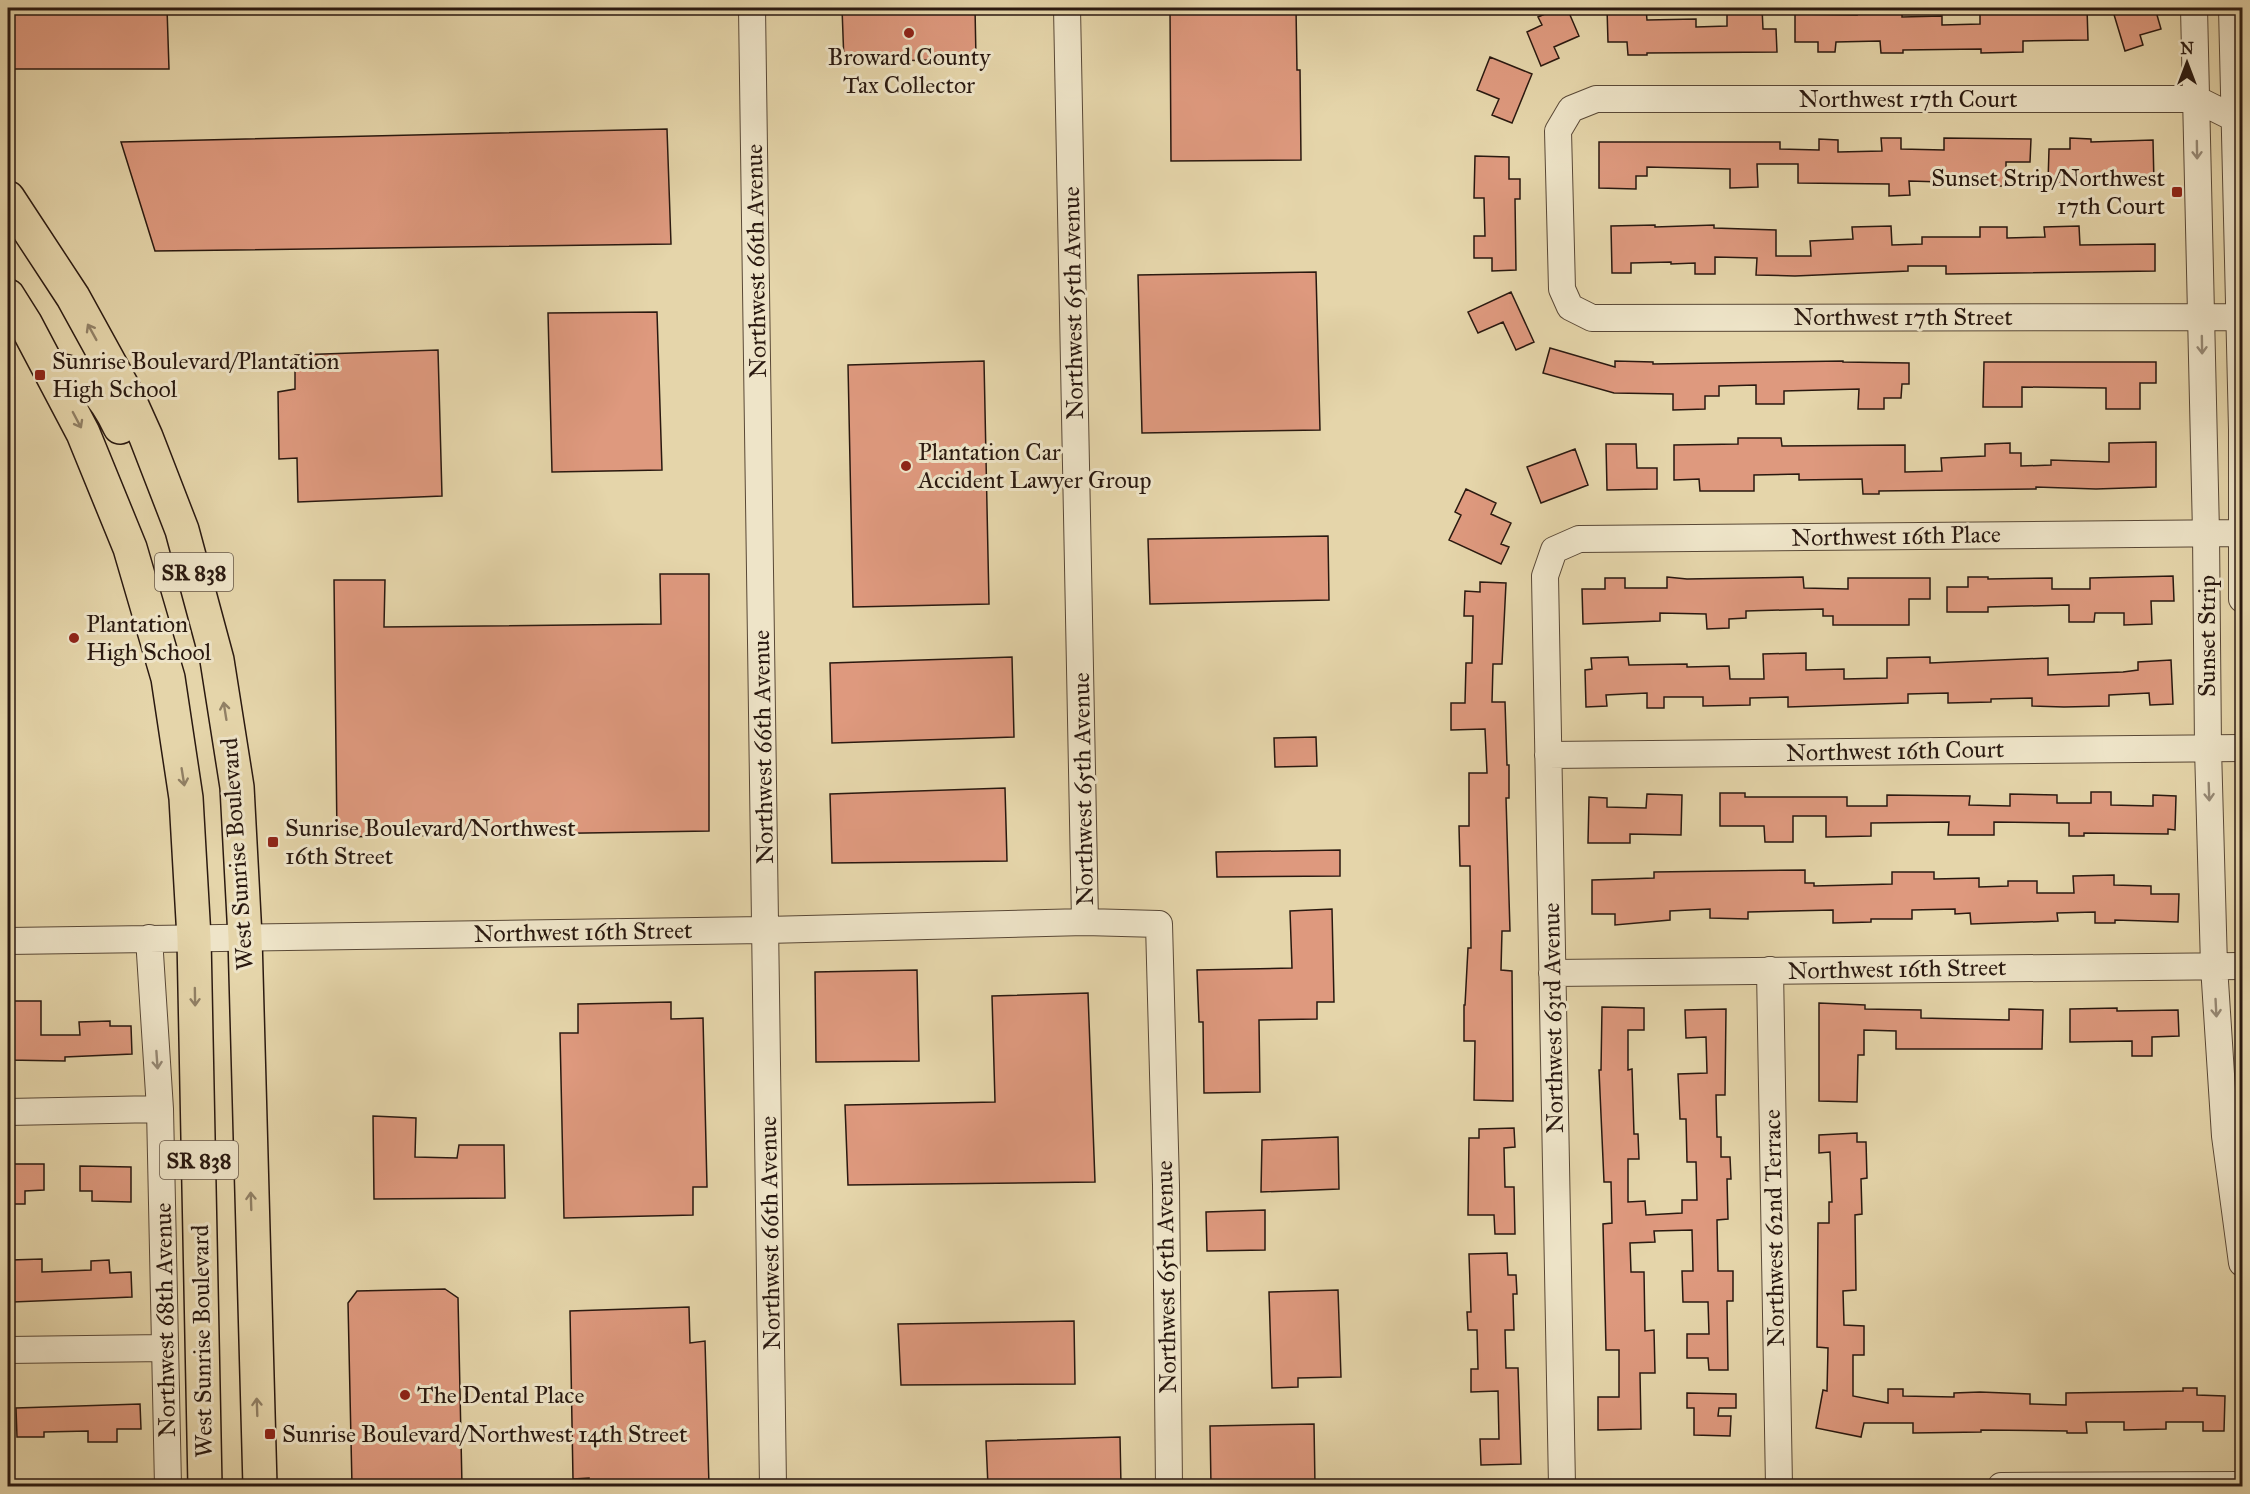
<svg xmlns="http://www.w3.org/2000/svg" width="2250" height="1494" font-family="'IM FELL Great Primer',serif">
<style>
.building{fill:#de997e;stroke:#2a1910;stroke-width:1.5}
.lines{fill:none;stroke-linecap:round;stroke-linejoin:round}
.minor-casing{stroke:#594836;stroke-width:28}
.highway-casing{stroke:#2a1910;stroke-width:36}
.minor{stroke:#eee4c8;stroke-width:26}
.highway{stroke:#e5d5aa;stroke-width:33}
.oneway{stroke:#968975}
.oneway2{stroke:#918065}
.poi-dot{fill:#8f2418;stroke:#eee4c8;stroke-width:2}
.labels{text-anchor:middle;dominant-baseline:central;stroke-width:6;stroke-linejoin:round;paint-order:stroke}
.shield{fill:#eee4c8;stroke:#655647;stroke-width:1.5}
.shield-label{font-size:22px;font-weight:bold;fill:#2a1910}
.poi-label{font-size:24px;fill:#2a1910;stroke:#eee4c8;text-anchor:start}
.street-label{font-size:24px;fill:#2a1910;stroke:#eee4c8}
</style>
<rect width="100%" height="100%" fill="#e5d5aa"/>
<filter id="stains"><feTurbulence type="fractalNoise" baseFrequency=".00333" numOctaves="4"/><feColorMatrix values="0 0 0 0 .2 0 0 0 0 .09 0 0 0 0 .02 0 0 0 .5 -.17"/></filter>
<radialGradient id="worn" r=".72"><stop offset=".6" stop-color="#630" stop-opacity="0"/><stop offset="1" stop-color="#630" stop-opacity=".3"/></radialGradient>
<path class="building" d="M8 8H167L169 69H8Z
M842 8H975L976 59 844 62Z
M1170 8H1296L1297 70H1300L1301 160 1171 161Z
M1559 8H1567L1579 36 1554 47 1559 58 1541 66 1527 32 1542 25 1538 17Z
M1607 8H1646L1647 20 1696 19V27L1727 26V8H1762L1763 29H1776L1777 52 1647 53V55H1628L1627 42H1608Z
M1877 8H1902V17L1942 16V25L1980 24V8H2087L2088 40 2023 41V52L1981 53V49L1903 50V53H1881L1880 41 1836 42 1835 52H1818V42H1795V14L1857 15 1856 11H1877Z
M2112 8H2155L2161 29 2140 35 2143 45 2125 51Z
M1490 57 1532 74 1512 123 1492 115 1499 99 1477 90Z
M667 129 671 244 155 251 121 142Z
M1881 138H1901V149L1944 150V138L2031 139 2030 162H2006V186H1983V175L1942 174V182L1909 181 1910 195 1889 196V184L1798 183V164H1757L1758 187 1730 188V169L1647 167V176H1636V189L1599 188V142H1780V149L1819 150V139L1838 140V152L1882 151Z
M2070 138 2091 139V142L2153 140 2154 184 2048 183 2049 149H2070Z
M1475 156 1509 157V179H1520V199H1515L1516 270 1492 271V258H1474V236H1485L1484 198H1474Z
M1655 225V227L1714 225V228L1776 230V256H1811L1810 241 1853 239 1852 227 1891 226 1892 245 1922 244V237H1980V227H2007V238L2045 237 2044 227 2079 226 2080 245 2155 244V271L1946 274V266H1908V271L1795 276 1756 275 1757 258 1715 257V274H1695V263L1671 264V262L1631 263V273H1612L1611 226Z
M1316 272 1320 430 1142 433 1138 275Z
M1511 292 1534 342 1516 350 1503 322 1478 333 1468 312Z
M657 312 662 470 552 472 548 313Z
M1550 348 1615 367V361L1653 362V364L1843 361V362L1909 363V384H1902L1901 398H1884V409H1858L1859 389 1784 391V404H1756V385L1719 386V396H1705V409L1673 410V394L1614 393 1543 373Z
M438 350 442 496 298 502 297 458 279 459 278 392 295 389V355Z
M984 361 989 604 853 607 848 365Z
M1984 362H2156V383H2140V409H2106V388L2022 387V407H1983Z
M1738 438H1781L1782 446 1905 445V472L1942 471 1941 458 1985 456V444L2010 443V453H2021V466L2051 465V460L2109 462V443L2156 442V487L2096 489 2036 487V489L1879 491V494H1863L1862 479 1799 480V474L1754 475V491H1700L1699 479 1674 480V445L1738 444Z
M1606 444H1636L1637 468H1657V489L1607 490Z
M1575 449 1588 485 1541 503 1527 467Z
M1466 489 1496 503 1491 514 1511 523 1501 544 1509 547 1501 564 1449 540 1461 515 1455 512Z
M1328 536 1329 600 1150 604 1148 539Z
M660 574H709V831L337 837 334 580H385L384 627 661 624Z
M2173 576 2174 601H2151L2152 624 2124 625V613H2095L2094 622H2069V605L1988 607V612H1947V587H1968V577H1988V579L2052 578V589H2090V578Z
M1667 577 1687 579 1803 577 1804 588 1848 589V578H1930V599H1909V625H1833V616H1823V609L1746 611V618L1729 619V628L1707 629 1706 614 1660 613V621L1583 624 1582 589H1605V578H1625V588H1667Z
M1480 582 1506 583 1502 664H1493L1492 702H1505L1507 765H1509V798H1506L1510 931H1502L1501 970 1512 971 1513 1101 1474 1100 1475 1041H1464V1005H1465L1468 948H1471L1470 866H1460L1459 826H1469V773H1487L1485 729 1451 730V703H1465L1466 663H1472L1473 616H1464L1465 591 1480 592Z
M1806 653V670L1844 669V679L1887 678V658L1930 657V663L2048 658V675L2123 672 2138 670V662L2171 660 2173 704 2150 705 2149 693 2109 695V706L2064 707 2032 706V698L1991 699V702L1948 703V693L1908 694V703L1788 707V697L1750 698V705L1703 706V697H1664V708H1647V693L1606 695 1607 706 1586 707 1585 670 1592 669 1591 658 1628 657 1629 665 1687 664V667L1729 666 1730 679H1764L1763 654Z
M1012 657 1014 737 832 743 830 663Z
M1316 737 1317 766 1275 767 1274 738Z
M1005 788 1007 861 832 863 830 794Z
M2091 792H2111V805L2153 806V795L2176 796 2175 830 2168 829V834L2084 833V836H2069V823L1994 822V835H1948L1949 822 1871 823V836L1826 837V816H1793V842H1765L1764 826H1720V793H1745V797H1847V806H1887V795L1970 796 1969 805 2010 806V794L2057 795V803H2091Z
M1647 794 1682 795 1681 835 1630 834V843H1588L1589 797 1607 798V807L1646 808Z
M1340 850V876L1217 877 1216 852Z
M1805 870V883H1814V886L1892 884V872H1934V879L1979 878V887L2008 886V881H2037V893H2074L2073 876 2114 875V885L2151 886V894H2179L2178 922 2115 920V923H2095V912L2057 913 2058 921 1971 924 1970 913 1955 914V909L1912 910V919H1871V922L1833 923V910L1748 912V919L1710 918V909L1670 911V920L1615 925V914H1592V880L1654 878V872Z
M1332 909 1334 1002H1317V1019L1259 1020 1260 1092 1204 1093 1203 1022H1199L1197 970 1292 968 1290 911Z
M917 970 919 1061 816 1062 815 972Z
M1088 993 1095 1182 848 1185 845 1105 995 1102 992 996Z
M9 1001H41V1035H80L79 1022 110 1021V1026H131L132 1054 65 1057V1061L8 1060Z
M671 1002V1019L703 1018 707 1187H693V1215L564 1218 560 1033H578V1004Z
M1819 1003 1865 1005V1009L1921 1010V1018L2009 1020V1009L2043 1010 2042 1049H1896V1031L1864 1030V1055H1858L1857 1102 1819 1101Z
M1602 1007 1644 1008V1030H1628V1070L1632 1069 1634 1134H1638L1639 1159H1628V1202L1645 1201 1646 1215 1682 1213V1200H1697L1696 1162H1687L1686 1119H1680L1678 1074 1707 1073 1706 1037 1686 1038 1685 1010 1726 1009 1725 1095H1716L1717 1137H1721V1157H1730L1731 1179H1727L1728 1219 1717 1220 1718 1271H1733V1301H1727L1728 1370H1709L1708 1358H1687V1334H1709L1708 1302H1683L1682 1271H1693L1692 1230 1654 1231 1655 1242 1630 1243 1631 1272H1644L1645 1331 1654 1330 1655 1373H1640L1641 1429 1598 1430V1397H1619V1350H1606L1603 1224 1612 1223 1611 1182H1604L1599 1070H1601Z
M2117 1008V1011L2178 1010 2179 1036 2152 1037V1056H2132V1041L2070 1042V1009Z
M373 1116 416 1118 415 1157 457 1158 459 1145H504L505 1198 374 1199Z
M1514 1128 1515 1147 1504 1148 1505 1187H1514L1515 1234H1495L1494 1215H1468L1469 1138H1479V1129Z
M1857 1133V1142H1866L1867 1178 1861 1179 1862 1214 1855 1215 1856 1290 1843 1291 1844 1325 1864 1326V1355H1853V1396L1888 1403V1389H1903V1396L1954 1397V1393L1980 1392 2030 1394V1404L2066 1405V1393L2183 1391V1388H2197V1395L2225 1396 2224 1431H2203V1422H2166V1429L2124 1430V1422H2086L2087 1433H2067V1431L1981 1430V1432L1913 1433V1423H1864L1861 1437 1816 1428 1823 1390 1827 1391 1828 1348 1817 1347 1818 1223H1829V1202H1832L1830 1152 1819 1153V1135Z
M1338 1137 1339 1189 1261 1192 1262 1140Z
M8 1164H44V1190L25 1191V1204H8Z
M80 1166 131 1167V1202L92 1201V1191H80Z
M1265 1210V1250L1207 1251 1206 1212Z
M1507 1253 1508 1275H1516L1517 1294H1513L1514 1330H1505L1506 1368H1518L1521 1464 1481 1465 1480 1439H1499L1498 1391 1471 1392V1369H1478L1477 1330H1468L1467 1312H1471L1469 1254Z
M42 1259V1272L91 1270V1261L109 1260 110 1273 131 1272 132 1297 13 1302 11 1260Z
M445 1289 458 1298 462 1486H352L348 1303 357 1291Z
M1338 1290 1341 1377 1298 1378V1387L1272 1388 1269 1292Z
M689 1307 690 1343 705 1341 709 1486H589V1478L573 1479 570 1311Z
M1074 1321 1075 1384 901 1385 898 1324Z
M1687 1393 1736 1394V1408H1719L1718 1416H1731L1730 1436 1694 1435V1408H1687Z
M140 1404 141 1429H117V1442H88V1431L44 1432V1437H17L16 1408Z
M1314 1424 1315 1486H1211L1210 1426Z
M1120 1437 1121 1486H988L986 1441Z"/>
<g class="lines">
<g class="minor-casing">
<path id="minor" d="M752 8 773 1486
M1067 8 1085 922
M2194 8 2206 533 2208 748 2214 966 2225 1136 2242 1263
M2232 8 2242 429V599
M2238 317 1592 318 1570 307 1562 289 1558 131 1571 109 1596 99H2196L2242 122
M1548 755 2242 748
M149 938 160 1109 168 1486
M8 941 766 930 1085 922 1159 924 1166 1185 1169 1486
M1770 970 1779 1486
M1552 973 2242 966
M8 1112 160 1109
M8 1350 165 1348
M1562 1486 1545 576 1554 550 1579 539 2241 533
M2001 1486 2242 1485"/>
</g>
<g class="highway-casing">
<path id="highway" d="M8 198 73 297 128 397 146 437 182 530 217 660 237 787 245 937 260 1486
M8 296 25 323 83 433 130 548 168 678 186 798 194 938 205 1486
M51 371C86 368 106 398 120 427"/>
</g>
<use href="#minor" class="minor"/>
<use href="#highway" class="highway"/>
</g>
<defs><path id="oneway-shaft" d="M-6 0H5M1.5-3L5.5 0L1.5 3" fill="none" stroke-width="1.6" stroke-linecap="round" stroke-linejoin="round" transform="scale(1.5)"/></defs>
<g class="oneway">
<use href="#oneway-shaft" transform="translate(2197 150) rotate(89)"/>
<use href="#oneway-shaft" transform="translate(2202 345) rotate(89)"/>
<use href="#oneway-shaft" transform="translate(2209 792) rotate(88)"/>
<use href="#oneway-shaft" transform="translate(2216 1008) rotate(87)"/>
<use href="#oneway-shaft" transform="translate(157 1060) rotate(86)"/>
</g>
<g class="oneway2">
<use href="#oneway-shaft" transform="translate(92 332) rotate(-119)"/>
<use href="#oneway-shaft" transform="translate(77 420) rotate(62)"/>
<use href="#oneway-shaft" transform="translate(225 711) rotate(-99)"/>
<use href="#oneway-shaft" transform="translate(183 777) rotate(81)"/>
<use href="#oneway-shaft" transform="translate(195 997) rotate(89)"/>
<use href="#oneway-shaft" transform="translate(251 1201) rotate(-92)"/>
<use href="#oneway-shaft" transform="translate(257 1407) rotate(-92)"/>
</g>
<g class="poi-dot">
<circle cx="909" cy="33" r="6"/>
<rect x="2171" y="186" width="12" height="12" rx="3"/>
<rect x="34" y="369" width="12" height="12" rx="3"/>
<circle cx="906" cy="466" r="6"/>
<circle cx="74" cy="638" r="6"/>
<rect x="267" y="836" width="12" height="12" rx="3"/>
<circle cx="405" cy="1395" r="6"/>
<rect x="264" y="1428" width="12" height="12" rx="3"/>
</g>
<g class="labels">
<g class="shield">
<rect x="155" y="553" width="78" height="38" rx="4.5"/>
<rect x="160" y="1141" width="78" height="38" rx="4.5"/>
</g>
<g class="shield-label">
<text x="194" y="572">SR 838</text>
<text x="199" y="1160">SR 838</text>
</g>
<g class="poi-label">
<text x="909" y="57" text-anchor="middle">Broward County<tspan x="909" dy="28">Tax Collector</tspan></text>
<text x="2165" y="178" text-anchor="end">Sunset Strip/Northwest<tspan x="2165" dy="28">17th Court</tspan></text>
<text x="52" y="361">Sunrise Boulevard/Plantation<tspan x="52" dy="28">High School</tspan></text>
<text x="918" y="452">Plantation Car<tspan x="918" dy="28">Accident Lawyer Group</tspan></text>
<text x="86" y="624">Plantation<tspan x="86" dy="28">High School</tspan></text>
<text x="285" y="828">Sunrise Boulevard/Northwest<tspan x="285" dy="28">16th Street</tspan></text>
<text x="417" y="1395">The Dental Place</text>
<text x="282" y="1434">Sunrise Boulevard/Northwest 14th Street</text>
</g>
<g class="street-label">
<text x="1908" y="99">Northwest 17th Court</text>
<text transform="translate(756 261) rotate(-91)">Northwest 66th Avenue</text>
<text transform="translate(1073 303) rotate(-91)">Northwest 65th Avenue</text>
<text x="1903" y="317">Northwest 17th Street</text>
<text transform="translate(1896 536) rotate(-1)">Northwest 16th Place</text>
<text transform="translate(2207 636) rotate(-90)">Sunset Strip</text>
<text transform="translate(763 747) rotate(-91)">Northwest 66th Avenue</text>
<text transform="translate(1895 751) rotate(-1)">Northwest 16th Court</text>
<text transform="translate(1083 789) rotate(-91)">Northwest 65th Avenue</text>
<text transform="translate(237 854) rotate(-94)">West Sunrise Boulevard</text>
<text transform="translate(583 932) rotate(-1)">Northwest 16th Street</text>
<text transform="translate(1897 969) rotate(-1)">Northwest 16th Street</text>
<text transform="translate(1553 1018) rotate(-91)">Northwest 63rd Avenue</text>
<text transform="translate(1774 1228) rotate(-91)">Northwest 62nd Terrace</text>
<text transform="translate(770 1233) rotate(-91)">Northwest 66th Avenue</text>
<text transform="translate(1166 1277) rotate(-91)">Northwest 65th Avenue</text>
<text transform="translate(165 1320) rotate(-91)">Northwest 68th Avenue</text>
<text transform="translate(202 1341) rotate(-91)">West Sunrise Boulevard</text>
</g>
</g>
<rect width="2250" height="1494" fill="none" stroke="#e5d5aa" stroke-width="30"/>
<rect x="9" y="9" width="2232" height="1476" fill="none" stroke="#2a1910" stroke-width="3"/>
<rect x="15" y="15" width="2220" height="1464" fill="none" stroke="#2a1910" stroke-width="1.5"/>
<g transform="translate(2187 63)" stroke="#eee4c8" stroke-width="4.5" paint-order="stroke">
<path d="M0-4.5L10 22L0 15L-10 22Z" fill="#2a1910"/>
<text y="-9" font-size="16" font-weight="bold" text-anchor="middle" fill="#2a1910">N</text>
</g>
<rect width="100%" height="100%" filter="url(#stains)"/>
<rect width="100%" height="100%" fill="url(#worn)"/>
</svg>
